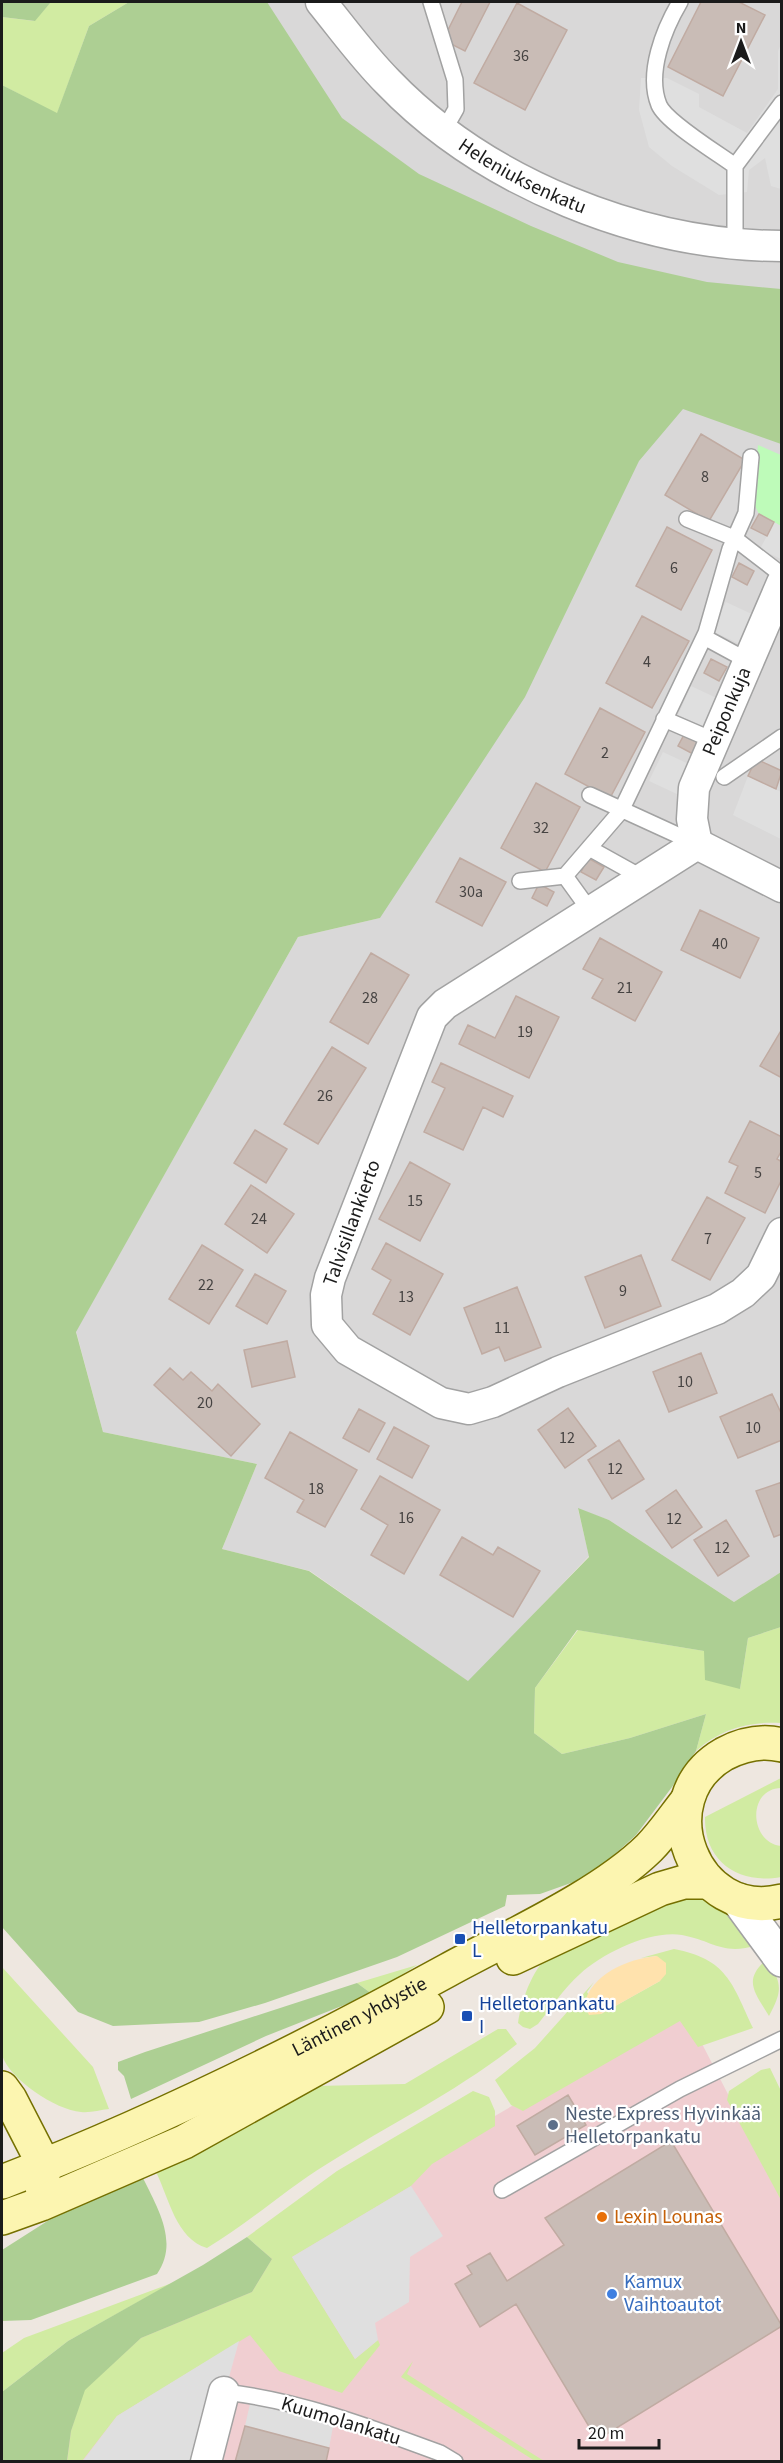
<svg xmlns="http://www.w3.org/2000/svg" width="783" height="2463" font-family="'Source Sans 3',sans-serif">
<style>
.residential{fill:#d9d8d8}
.commercial{fill:#f0ced1}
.grass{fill:#d1eba2}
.forest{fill:#adcf93}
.sand{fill:#ffe2ad}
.park{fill:#befbb9}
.parking{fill:#dfdfdf}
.building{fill:#c9bcb6;stroke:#c0aba2;stroke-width:1.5}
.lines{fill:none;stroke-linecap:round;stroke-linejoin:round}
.service-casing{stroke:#a2a2a2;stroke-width:18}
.minor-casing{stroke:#a2a2a2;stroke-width:33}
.tertiary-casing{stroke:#a2a2a2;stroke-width:36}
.secondary-casing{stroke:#757000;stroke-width:36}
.service{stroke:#fff;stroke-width:15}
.minor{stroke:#fff;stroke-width:30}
.tertiary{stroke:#fff;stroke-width:33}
.secondary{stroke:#fcf5b0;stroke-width:33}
.transit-dot{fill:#1a4fb4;stroke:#fff;stroke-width:2}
.service-dot{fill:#5c6f8a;stroke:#fff;stroke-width:2}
.food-dot{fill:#e8710a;stroke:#fff;stroke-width:2}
.shop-dot{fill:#3f7fe0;stroke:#fff;stroke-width:2}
.labels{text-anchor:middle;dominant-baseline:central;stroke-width:4.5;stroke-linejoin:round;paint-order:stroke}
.number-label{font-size:16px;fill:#464342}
.street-label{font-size:20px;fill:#1b1b1b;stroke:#fff}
.transit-label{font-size:20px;fill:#164399;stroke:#fff;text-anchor:start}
.service-label{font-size:20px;fill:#4e5e75;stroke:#fff;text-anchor:start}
.food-label{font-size:20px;fill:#c56008;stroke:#fff;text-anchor:start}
.shop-label{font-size:20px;fill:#366cbe;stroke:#fff;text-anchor:start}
</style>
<rect width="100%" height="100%" fill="#eee7e0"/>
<path class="residential" d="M208 2H781V1572L734 1602 609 1520 578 1509 589 1556 469 1682 310 1571 222 1549 257 1464 103 1432 76 1331 298 937 380 918Z"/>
<path class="commercial" d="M683 2007 781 2197V2461L2 2462 39 2380Z"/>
<path class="grass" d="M51 2H129L89 26 57 114 2 85V17L34 21Z
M781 1627V1723C750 1721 720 1729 696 1751L706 1714 630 1738 562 1754 534 1733 535 1688 578 1630 704 1651 740 1689 748 1638Z
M781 1778V1788C747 1789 749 1842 781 1846V1877C739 1885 704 1862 705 1817Z
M682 1897C725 1897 733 1915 758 1945 722 1956 714 1941 682 1935 650 1930 603 1953 580 1974 564 1988 551 2008 538 2024L530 2029 523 2027 518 2023C522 1997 534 1965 555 1950Z
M674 1949C727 1959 732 1983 753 2028L698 2047 680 2021 523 2111 511 2105 495 2080 535 2048 594 1982 587 1992 601 2014 660 1981 656 1956 641 1958Z
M767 1959C782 1984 783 1990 769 2016 755 1993 742 1980 767 1959Z
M417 1965 372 1994 357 1983Z
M2 1967 93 2067 109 2109C100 2110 90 2113 81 2112 56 2110 9 2079 2 2055 0 2040 1 1985 2 1967Z
M498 2029H506L517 2044C458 2091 390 2124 327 2164 285 2190 249 2223 207 2248 176 2239 169 2198 156 2172L316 2086 405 2084Z
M770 2068 781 2091V2200L727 2100 729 2091 761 2070Z
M473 2091 489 2097 495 2111V2126L432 2164 411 2186 292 2257 355 2359 378 2340 380 2345 342 2393 279 2371 250 2335 117 2416 82 2461 67 2462 71 2431 84 2390 141 2338 252 2292 272 2259 247 2237 337 2171Z
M172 2283 68 2341 2 2392V2353L24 2338Z
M413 2361 407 2374 544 2461H535L401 2377Z"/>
<path class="forest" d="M2 2H51L35 21 2 17Z
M129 2H267L342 118 419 174 531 226 618 262 707 282 781 289V444L683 409 639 461 525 697 380 918 298 937 76 1332 103 1432 257 1464 222 1549 309 1571 468 1681 589 1557 578 1508 609 1520 734 1602 781 1572V1627L748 1638 740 1689 705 1680 704 1651 577 1630 535 1688 534 1733 562 1754 630 1738 706 1714 696 1751 672 1787 636 1835 604 1864 585 1878 540 1894 507 1895 505 1906 397 1957 265 2003 199 2022 113 2026 78 2012 2 1927V85L57 113 89 26Z
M357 1983 372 1994 266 2036 131 2099 124 2076 118 2070V2062L145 2052Z
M143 2178C158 2209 179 2242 157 2274L31 2320 2 2321V2250L60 2213Z
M247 2237 272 2259 252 2292 141 2338 85 2390 71 2431 67 2461H2V2392L68 2341 203 2265Z"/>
<path class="sand" d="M657 1956 666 1963V1974L660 1981 601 2014 589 2015 584 2005C591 1974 627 1959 657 1956Z"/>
<path class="park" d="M758 445 781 455V526L759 514 752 500Z"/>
<path class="parking" d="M781 44V189L771 186 765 158 749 170 747 192 719 195 672 166 649 147 639 110 641 78H667L699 94V107L747 133 778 89V51Z
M774 522 781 526V559L760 549Z
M726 602 756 616 742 645 712 631Z
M691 686 721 700 708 729 678 715Z
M663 752 693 766 679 795 649 781Z
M748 776 781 792V839L733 815Z
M411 2186 443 2236 410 2257 409 2302 375 2323 378 2340 355 2359 292 2257Z
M239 2341 206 2461 82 2462 117 2416Z
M252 2395 335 2416 329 2448 245 2426Z"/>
<path class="building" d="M462 2H490L465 51 443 40Z
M701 2H739L765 15 723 96 668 67Z
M517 3 567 30 525 110 474 83Z
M701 434 745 460 709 521 665 495Z
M759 514 774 522 767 536 751 528Z
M667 527 712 550 681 610 636 586Z
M739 563 754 571 747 585 732 577Z
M642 616 689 641 652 708 606 683Z
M711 659 727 667 719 681 704 673Z
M600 708 645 732 610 798 565 774Z
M685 733 700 741 693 754 678 746Z
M756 759 782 771 776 789 748 776Z
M536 783 580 807 545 872 501 848Z
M460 858 506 882 482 926 436 902Z
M588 858 604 867 596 880 581 872Z
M539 884 554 892 547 906 532 898Z
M700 910 759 938 740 978 681 950Z
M600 938 662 972 635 1021 592 998 603 979 583 969Z
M371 953 409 975 368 1044 330 1022Z
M516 996 559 1017 529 1078 459 1044 468 1025 495 1038Z
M782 1029V1078L760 1066Z
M332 1047 366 1068 318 1144 284 1124Z
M441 1063 513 1096 503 1117 483 1107 463 1150 424 1132 445 1088 432 1082Z
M750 1121 782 1137V1150L777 1159 782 1162V1179L765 1213 725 1193 738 1166 729 1162Z
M255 1130 287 1149 266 1183 234 1163Z
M410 1162 450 1184 420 1241 379 1219Z
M251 1185 294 1214 267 1253 225 1224Z
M707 1197 745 1218 710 1280 672 1260Z
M386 1243 443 1274 410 1335 373 1314 391 1280 372 1269Z
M202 1245 243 1270 209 1324 169 1299Z
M641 1255 661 1306 605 1328 585 1277Z
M255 1274 286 1291 267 1324 236 1306Z
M517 1287 541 1347 505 1361 499 1347 482 1354 464 1308Z
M287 1341 295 1377 252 1387 244 1350Z
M701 1353 717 1393 669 1412 653 1372Z
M170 1368 183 1380 191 1372 212 1391 218 1384 260 1424 231 1456 154 1385Z
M772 1394 782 1415V1440L738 1458 720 1417Z
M568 1408 596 1446 565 1468 538 1430Z
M359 1409 385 1423 369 1452 343 1438Z
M394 1427 429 1446 412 1478 377 1459Z
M290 1432 357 1470 325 1527 297 1512 304 1500 265 1478Z
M619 1440 644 1479 612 1499 588 1460Z
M380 1476 440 1510 404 1574 371 1555 388 1525 361 1509Z
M782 1482V1534L774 1537 756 1491Z
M676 1490 702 1527 672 1548 646 1511Z
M726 1520 749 1556 718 1576 694 1540Z
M462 1537 493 1555 498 1547 540 1571 513 1617 440 1575Z
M568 2095 586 2125 535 2155 517 2126Z
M671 2141 782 2326 597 2440 516 2304 480 2327 455 2284 472 2274 467 2266 490 2253 507 2281 564 2245 545 2218Z
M245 2426 329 2448 326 2462H235Z"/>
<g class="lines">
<g class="service-casing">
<path id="service" d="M431 2 455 80 456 109 444 130
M680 2C664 29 646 73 659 105 666 122 719 154 735 166V244
M735 166 782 103
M687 519 734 538 782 575
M704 637 750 662
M664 719 715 741
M724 777 782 737
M590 795 697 844
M589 848 643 878
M565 876 591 912
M520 881 565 876 621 811 706 633 730 549 746 513 751 457
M502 2190 680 2089 782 2039
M224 2392C298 2400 370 2427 440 2453L455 2462"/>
</g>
<g class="minor-casing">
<g id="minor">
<path id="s1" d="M321 2C343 29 363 57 388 82 485 183 642 246 782 246"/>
<path d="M697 844 445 1004 432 1017 330 1278 326 1295 327 1325 348 1350 441 1403 469 1409 493 1402 558 1372 717 1309 743 1293 761 1276 782 1233"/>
<path id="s2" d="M697 844 692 819 694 788 782 583"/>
<path d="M697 844 782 887"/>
<path d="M206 2462 224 2392"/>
</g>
</g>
<g class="tertiary-casing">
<path id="tertiary" d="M738 1900 782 1960"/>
</g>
<g class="secondary-casing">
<g id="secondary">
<path d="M782 1745C762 1740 741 1745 724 1754 646 1799 694 1923 782 1901"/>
<path d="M513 1958 660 1889 684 1882H708"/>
<path d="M2 2088 10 2099 44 2165 42 2187"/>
<path id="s3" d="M2 2182C155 2123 304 2049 448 1970 510 1936 600 1896 649 1848 663 1834 674 1817 686 1802"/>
<path d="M2 2218 41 2204 184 2142 427 2007"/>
</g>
</g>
<use href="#service" class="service"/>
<use href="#minor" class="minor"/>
<use href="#tertiary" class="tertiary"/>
<use href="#secondary" class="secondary"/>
</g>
<g class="transit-dot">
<rect x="454" y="1933" width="12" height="12" rx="3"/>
<rect x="461" y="2010" width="12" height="12" rx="3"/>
</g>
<circle class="service-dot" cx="553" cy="2125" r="6"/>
<circle class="food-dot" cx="602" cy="2217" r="6"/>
<circle class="shop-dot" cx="612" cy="2294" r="6"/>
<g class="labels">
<g class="number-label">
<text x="521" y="56">36</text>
<text x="705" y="477">8</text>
<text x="674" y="568">6</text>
<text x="647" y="662">4</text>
<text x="605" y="753">2</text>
<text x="541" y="828">32</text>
<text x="471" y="892">30a</text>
<text x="720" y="944">40</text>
<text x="625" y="988">21</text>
<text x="370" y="998">28</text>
<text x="525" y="1032">19</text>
<text x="325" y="1096">26</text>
<text x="758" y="1173">5</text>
<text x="415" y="1201">15</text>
<text x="259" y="1219">24</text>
<text x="708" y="1239">7</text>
<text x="206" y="1285">22</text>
<text x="623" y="1291">9</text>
<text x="406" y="1297">13</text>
<text x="502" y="1328">11</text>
<text x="685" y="1382">10</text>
<text x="205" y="1403">20</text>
<text x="753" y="1428">10</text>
<text x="567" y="1438">12</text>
<text x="615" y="1469">12</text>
<text x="316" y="1489">18</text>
<text x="406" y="1518">16</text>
<text x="674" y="1519">12</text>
<text x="722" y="1548">12</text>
</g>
<g class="street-label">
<text stroke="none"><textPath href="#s1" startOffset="270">Heleniuksenkatu</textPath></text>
<text stroke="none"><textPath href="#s2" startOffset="140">Peiponkuja</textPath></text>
<text transform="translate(352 1223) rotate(-70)">Talvisillankierto</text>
<text stroke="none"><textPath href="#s3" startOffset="394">Läntinen yhdystie</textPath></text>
<text transform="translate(341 2421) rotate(17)">Kuumolankatu</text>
</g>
<g class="transit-label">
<text x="472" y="1928">Helletorpankatu<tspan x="472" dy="23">L</tspan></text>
<text x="479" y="2004">Helletorpankatu<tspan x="479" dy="23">I</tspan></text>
</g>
<g class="service-label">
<text x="565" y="2114">Neste Express Hyvinkää<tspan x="565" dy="23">Helletorpankatu</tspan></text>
</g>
<g class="food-label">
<text x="614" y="2217">Lexin Lounas</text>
</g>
<g class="shop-label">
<text x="624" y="2282">Kamux<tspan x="624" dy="23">Vaihtoautot</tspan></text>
</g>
</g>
<rect width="783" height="2463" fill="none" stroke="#1b1b1b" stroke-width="6"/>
<g transform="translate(741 42)" stroke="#ffffff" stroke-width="4.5" paint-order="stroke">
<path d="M0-4.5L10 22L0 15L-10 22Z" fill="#1b1b1b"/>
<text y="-9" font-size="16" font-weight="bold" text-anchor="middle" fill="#1b1b1b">N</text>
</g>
<path d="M579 2439v9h80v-9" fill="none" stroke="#1b1b1b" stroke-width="3"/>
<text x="588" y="2439" font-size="18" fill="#1b1b1b" stroke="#ffffff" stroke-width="4.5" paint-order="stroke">20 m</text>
</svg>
